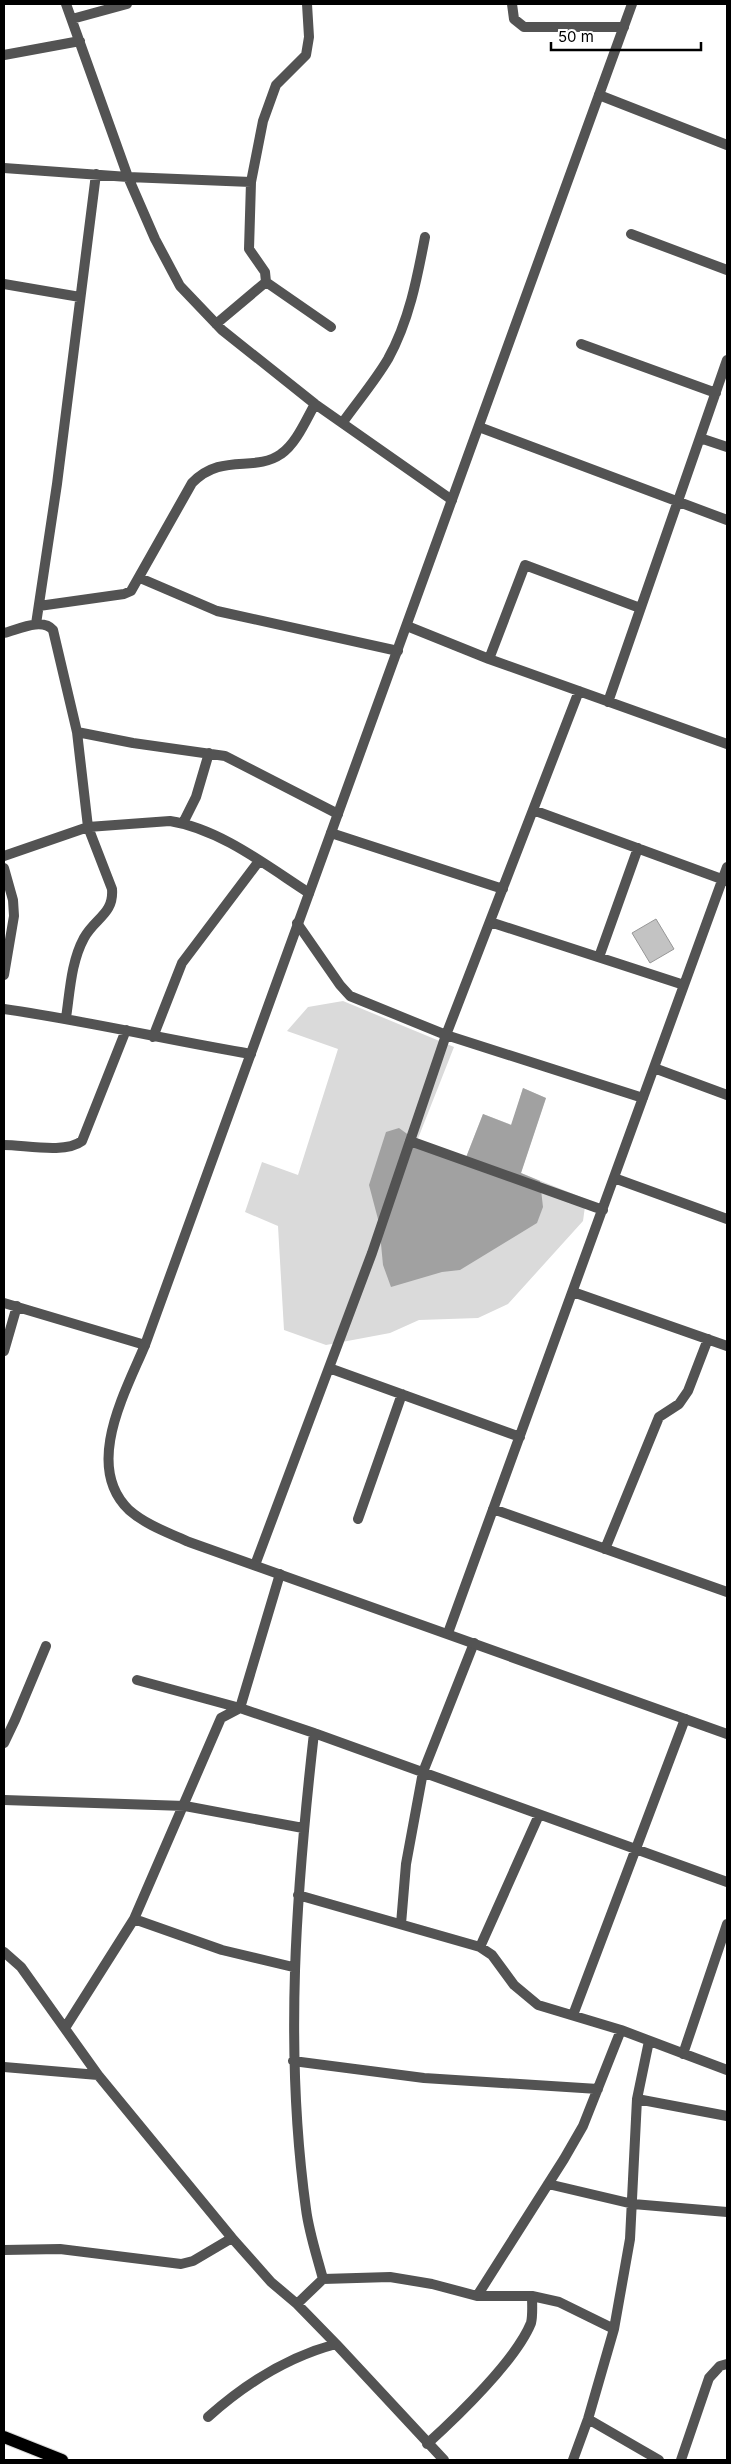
<svg xmlns="http://www.w3.org/2000/svg" width="731" height="2464" font-family="Inter,sans-serif">
<style>
.green{fill:#dadada}
.water{fill:#a1a1a1}
.building{fill:#c3c3c3;stroke:#979797}
.lines{fill:none;stroke-linecap:round;stroke-linejoin:round}
.primary-casing{stroke:#dbdbdb;stroke-width:14}
.minor{stroke:#535353;stroke-width:10}
.tertiary{stroke:#535353;stroke-width:10}
.primary{stroke:#000;stroke-width:12}
</style>
<rect width="100%" height="100%" fill="#fff"/>
<path class="green" d="M343 1001 454 1047 417 1141 465 1160 483 1114 512 1125 523 1088 546 1098 521 1173 586 1199 583 1221 508 1304 478 1318 419 1320 390 1333 326 1345 284 1330 278 1226 245 1212 262 1162 298 1175 338 1049 287 1031 308 1007Z"/>
<path class="water" d="M523 1088 546 1098 521 1173 540 1181 543 1207 537 1223 460 1270 442 1272 391 1287 383 1265 379 1223 369 1185 386 1132 399 1128 417 1141 465 1160 483 1114 511 1125Z"/>
<path class="building" d="M656 919 674 949 650 963 632 933Z"/>
<g class="lines">
<g class="primary-casing">
<path id="primary" d="M4 2437 62 2460"/>
</g>
<path class="minor" d="M66 4 128 177 155 239 180 286 222 330 315 404 452 500
M512 4 514 19 524 27H624
M72 19 127 4
M4 55 80 41
M599 95 727 145
M4 168 128 177 251 182
M631 234 727 270
M266 282 331 327
M4 284 80 297
M216 324 266 282 265 272 249 249 251 182 263 121 276 85 306 55 309 37 307 4
M581 344 716 393
M343 422C358 401 375 381 388 359 409 321 417 279 425 237
M479 427 727 520
M700 438 727 447
M140 578 217 611 398 651
M39 606 124 594 131 591 192 483C222 452 254 473 281 454 296 444 306 420 315 404
M36 624 57 484 96 174
M407 626 489 659 727 744
M4 633C17 630 42 617 53 630L77 732 88 827 112 889C114 914 95 918 84 938 71 962 70 991 66 1018
M489 659 525 565 640 608
M608 702 727 360
M77 732 133 743 225 756 338 814
M533 810 727 881
M183 823 196 797 209 753
M331 833 503 889
M4 856 88 827 170 821C220 829 267 866 309 893
M4 868 13 900 14 916 4 975
M490 922 684 985
M297 923 340 985 350 996 446 1035 643 1098
M599 957 638 848
M4 1009C87 1021 168 1040 251 1054
M153 1037 182 963 259 861
M654 1068 727 1095
M410 1141 603 1210
M4 1145C25 1145 65 1154 82 1141L126 1030
M614 1178 727 1219
M573 1292 727 1346
M4 1303 145 1345
M4 1351 17 1306
M329 1368 520 1437
M493 1509 727 1592
M358 1519 402 1394
M605 1549 659 1417 679 1404 688 1391 708 1339
M255 1565 372 1253 446 1035 579 691
M448 1633 727 867
M137 1680 240 1708 314 1733 727 1882
M314 1733C296 1892 284 2050 306 2209 309 2233 317 2256 323 2279
M4 1743 15 1720 46 1646
M4 1800 185 1806 303 1828
M298 1895 480 1947 492 1955 514 1985 538 2005 621 2030 727 2070
M134 1919 222 1950 293 1967
M401 1924 406 1864 423 1772 474 1643
M480 1947 539 1815
M4 1952 21 1967 98 2075 232 2238 271 2282 297 2304 336 2344 444 2460
M573 2015 685 1719
M65 2028 134 1919 221 1718 240 1708 280 1574
M683 2054 727 1924
M293 2061 424 2078 598 2089
M4 2067 98 2075
M637 2099 727 2116
M548 2184 633 2204 727 2212
M4 2250 60 2249 181 2264 193 2261 232 2238
M477 2296 564 2159 583 2126 621 2030
M297 2304 323 2279 390 2277 432 2284 477 2296H532L559 2302 614 2329 588 2419 573 2460
M614 2329 630 2239 637 2099 649 2041
M208 2417C246 2383 287 2357 336 2344
M588 2419 659 2460
M427 2444C458 2416 516 2360 531 2323 533 2315 532 2304 532 2296
M681 2460 709 2378 720 2366 727 2364"/>
<path class="tertiary" d="M632 4 145 1345C126 1391 83 1466 129 1510 146 1525 169 1533 189 1542L727 1734"/>
<use href="#primary" class="primary"/>
</g>
<rect width="731" height="2464" fill="none" stroke="#000000" stroke-width="10"/>
<path d="M551 42v8h150v-8" fill="none" stroke="#000000" stroke-width="2.5"/>
<text x="558" y="42" font-size="15" fill="#000000" stroke="#ffffff" stroke-width="4" paint-order="stroke">50 m</text>
</svg>
